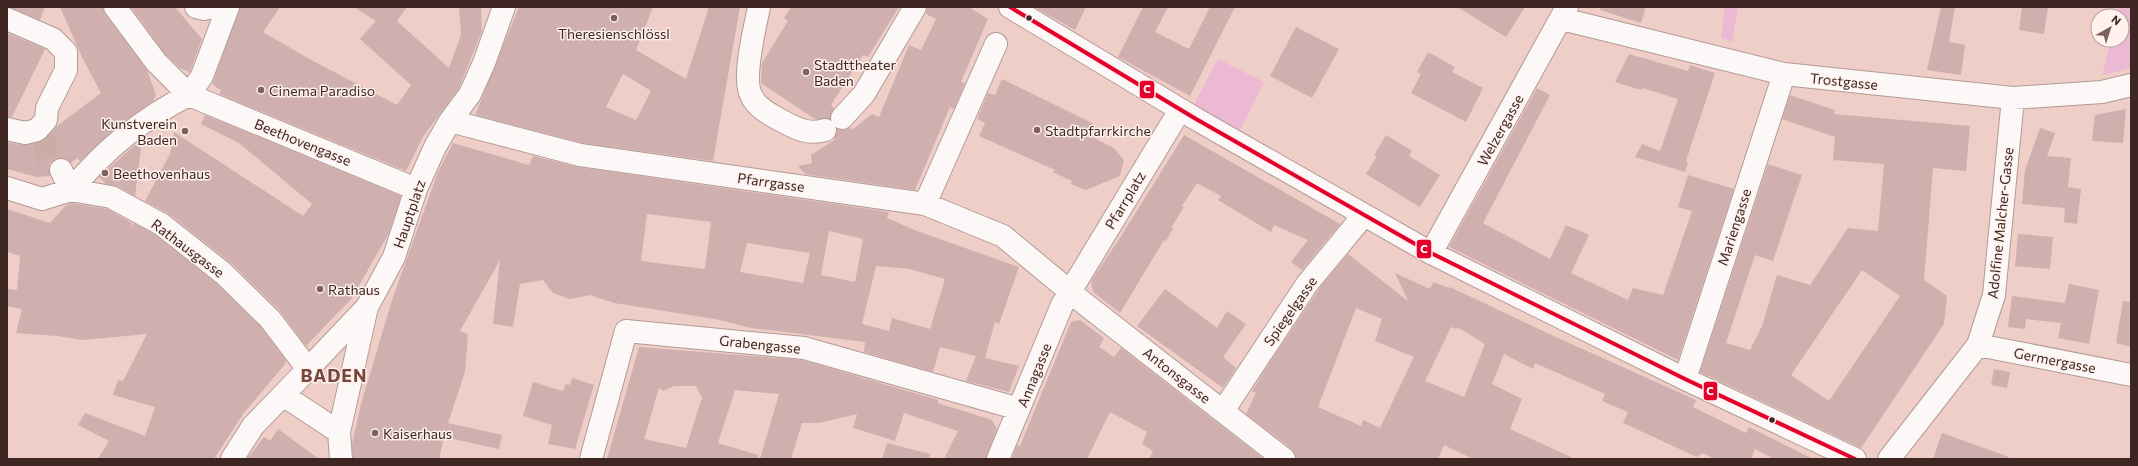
<svg xmlns="http://www.w3.org/2000/svg" width="2138" height="466" font-family="Commissioner,sans-serif">
<style>
.green{fill:#ebb9d3}
.building{fill:#cfb0af;fill-rule:evenodd}
.lines{fill:none;stroke-linecap:round;stroke-linejoin:round}
.minor-tunnel{stroke:#cbada6;stroke-width:22;stroke-dasharray:22 11;stroke-linecap:butt}
.minor-casing{stroke:#b39a95;stroke-width:24}
.minor{stroke:#fcf8f7;stroke-width:22}
.bus-1-casing{stroke:#fef1ee;stroke-width:7}
.bus-1{stroke:#e4002b;stroke-width:4}
.poi-dot{fill:#7c615c;stroke:#fef1ee;stroke-width:1.5}
.bus-dot{fill:#3e2722;stroke:#fef1ee;stroke-width:1.5}
.labels{text-anchor:middle;dominant-baseline:central;stroke-width:3;stroke-linejoin:round;paint-order:stroke}
.poi-label{font-size:14px;fill:#3e2722;stroke:#fef1ee;text-anchor:start}
.street-label{font-size:14px;fill:#3e2722;stroke:#fef1ee}
.district-label{font-size:18px;font-weight:bold;letter-spacing:1px;fill:#78463b;stroke:#fef1ee}
.line-badge{stroke:#fef1ee;stroke-width:1.5}
.badge-label{font-size:11px;text-anchor:middle;font-weight:bold;fill:#fff}
</style>
<rect width="100%" height="100%" fill="#eecec7"/>
<path class="green" d="M1725 7H1738L1732 42 1721 38Z
M2119 7H2131V68L2102 75 2111 40H2122V16H2117Z
M1218 59 1264 82 1240 130 1193 106Z"/>
<path class="building" d="M9 7H45L40 20Z
M60 7H103L105 14 147 70 156 95 153 101 117 127 80 161 77 158 71 163 62 158 56 159 50 163 49 170 50 176 37 177 7 169V142L23 145 40 142 46 138 57 126 101 93 82 57Z
M131 7H175L202 39 190 72 180 68 165 54Z
M240 7H280L263 32 313 61 397 105 411 85 360 39 376 21 354 7H407L397 21 449 68 461 35 459 7H481L482 31 459 88 423 137 406 171 219 94 221 90 213 85V82Z
M519 7H653L636 50 686 79 709 7H740L713 161 582 143 475 115ZM623 74 651 91 636 120 606 107Z
M791 7H899L868 57 863 55 831 105 834 108 830 119H815L761 83 762 63 788 21 784 18Z
M927 7H969L988 19 961 82 965 83 954 109 950 107 915 190 805 174 798 166 812 163 811 155 834 140 837 129 845 130 850 127 852 130 872 114 879 117 909 45 921 50 936 19 926 14Z
M1034 7H1086L1075 30Z
M1143 7H1168L1155 32 1189 49 1210 7H1235L1190 96 1118 57Z
M1457 7H1525L1506 37Z
M1601 7H1646L1641 23 1600 10Z
M1941 7H1955L1949 42 1965 45 1961 75 1927 70Z
M2022 7H2048L2044 34 2019 30Z
M1296 27 1339 49 1312 98 1270 76Z
M7 33 45 49 12 117H7Z
M1428 52 1455 67 1452 72 1483 88 1466 122 1411 93 1421 74 1417 72Z
M1629 54 1688 71 1690 65 1715 73 1686 161 1688 162 1685 172 1635 157 1642 144 1660 151 1678 99 1642 88 1641 90 1615 82Z
M1002 79 1094 124 1090 136 1114 148 1124 160 1120 176 1086 190 1071 184 1072 181 1053 172 1055 170 979 136 985 123 977 119 988 93 995 95Z
M1537 88 1550 95 1483 223 1550 259 1566 225 1589 235 1571 273 1628 300 1633 288 1663 295 1692 211 1678 207 1688 175 1734 189 1678 360 1449 247Z
M1790 95 1835 110 1834 114 1970 126 1966 171 1933 168 1924 280 1947 296 1944 324 1861 448 1700 372 1768 164 1802 175 1773 261 1755 255 1726 343 1750 350 1762 326 1777 275 1810 285 1848 228 1878 231 1884 164 1833 160 1835 137 1782 119ZM1862 270 1900 296 1829 401 1791 375Z
M2126 109 2123 143 2092 141 2095 115Z
M205 115 401 196 389 233 352 298 306 346 279 310 232 264 169 214 145 201 170 154 174 132 303 216 312 204 239 143 201 124Z
M2040 128 2055 133 2047 156 2071 158 2068 187 2081 189 2077 224 2064 222 2065 208 2022 204 2025 170Z
M1184 135 1340 224 1302 270 1291 262 1308 240 1274 225 1271 232 1218 200 1221 196 1197 183 1182 206 1184 207 1171 228 1173 229 1166 241 1164 240 1120 313 1093 292 1091 281 1120 238Z
M1386 135 1412 151 1409 156 1440 175 1420 207 1366 174 1377 156 1374 155Z
M453 143 529 165 533 156 578 167 889 212 887 218 917 231 1019 267 999 324 995 322 985 358 1019 366 1009 392 966 381 976 356 940 347 933 372 864 352 865 342 751 328 715 319 614 303 590 295 570 299 553 293 543 280 520 284 513 327 493 324 500 260 460 331 468 334 465 372 448 423 502 435 499 449 444 437 439 459H353L352 444 361 404 392 300 438 172ZM647 214 711 222 705 269 641 261ZM829 231 863 239 855 282 821 275ZM747 243 810 253 803 283 740 272ZM876 266 909 269 945 279 930 329 892 318 889 331 862 324Z
M135 145 141 148 135 196 117 186 106 184 99 177Z
M72 203 107 209 132 223 131 228 134 223 154 234 215 282 261 327 286 360 285 364 243 414 214 459H98L109 441 78 425 85 413 145 436 155 407 113 395 118 380 123 381 147 334 83 340 57 336 16 333 22 309 7 306V289L17 290 20 256 7 252V209L50 223 66 205Z
M2018 234 2053 237 2050 269 2015 266Z
M1348 254 1408 301 1395 273 1430 289 1433 282 1449 288 1450 287 1547 333 1696 400 1693 407 1746 433 1749 427 1813 459H1774L1755 449 1751 459H1715L1703 453 1697 457 1623 423 1628 412 1602 401 1605 394 1535 363 1533 369 1504 354 1492 384 1522 399 1510 429 1575 459H1473L1444 445 1438 459H1296L1292 449 1246 414 1256 393 1252 391 1274 356 1322 285ZM1356 308 1382 319 1375 341 1414 357 1380 428 1363 420 1361 426 1318 407ZM1451 327 1456 329 1457 327 1485 344 1464 397 1425 381Z
M2069 284 2099 290 2089 344 2058 338 2061 323 2026 319 2025 329 2008 327 2012 296 2065 303Z
M1165 289 1217 328 1227 311 1246 324 1223 357 1236 368 1223 388 1137 326Z
M2123 301 2131 302V347L2116 343Z
M1080 320 1104 338 1099 347 1114 357 1121 348 1264 459H1149L1153 451 1142 444 1147 432 1110 412 1087 459H1012L1017 445 1020 446 1071 322Z
M639 347 802 360 938 400V403L992 420 997 429 986 459H944L958 431 904 413 895 441 853 428 857 414 819 423H802L791 459H760L779 394 735 390 718 443 758 455V459H607ZM674 386H696L702 398 686 448 644 439 659 388 663 391Z
M1994 369 2010 372 2007 388 1991 385Z
M572 378 594 385 575 449 548 444 552 425 523 416 533 382 563 391 566 384 570 385Z
M278 429 319 459H247L264 437 270 441Z
M1942 433 2009 457 2008 459H1933Z
M887 443 930 454 929 459H882Z"/>
<g class="lines">
<path class="minor-tunnel" d="M44 135 46 156 61 170"/>
<g class="minor-casing">
<path id="minor" d="M115 7 156 62 189 95 202 76 228 7
M196 7 203 9 211 7
M759 7C755 28 742 77 751 95 756 108 773 116 784 122 797 129 810 135 825 130
M1010 7 1196 119 1431 253 1685 379 1855 459
M7 19 53 39 66 52V70L47 108 46 120 37 130 25 133 7 129
M1562 19 1784 74 2013 98 2102 92 2131 85
M842 118 864 94 915 7
M450 121 580 155 925 204 1003 236 1085 304 1284 459
M61 170 71 190C104 150 143 118 189 95L416 189
M7 188 42 199 71 190 111 197 161 224 223 273 270 319 308 369 367 307
M925 204 996 44
M1431 253 1567 7
M1978 345 2131 375
M1685 379 1784 74
M283 395 339 432
M1223 411 1307 284 1364 215
M232 459 253 426 308 369
M341 459 339 432 367 307 394 257 416 189 435 147 450 121 470 94 484 63 504 7
M591 459 626 331 804 348 1019 409
M998 459 1062 305 1180 110
M1889 459 1978 345 1994 295 2013 98"/>
</g>
<use href="#minor" class="minor"/>
<g class="bus-1-casing">
<path id="bus-1" d="M1010 7 1196 119 1431 253 1685 379 1855 459"/>
</g>
<use href="#bus-1" class="bus-1"/>
</g>
<g class="poi-dot">
<circle cx="614" cy="18" r="4"/>
<circle cx="806" cy="72" r="4"/>
<circle cx="261" cy="90" r="4"/>
<circle cx="1037" cy="130" r="4"/>
<circle cx="185" cy="131" r="4"/>
<circle cx="105" cy="173" r="4"/>
<circle cx="320" cy="289" r="4"/>
<circle cx="375" cy="433" r="4"/>
</g>
<g class="bus-dot">
<circle cx="1029" cy="18" r="3.5"/>
<circle cx="1772" cy="420" r="3.5"/>
</g>
<g class="labels">
<g class="poi-label">
<text x="614" y="33" text-anchor="middle">Theresienschlössl</text>
<text x="814" y="64">Stadttheater<tspan x="814" dy="16">Baden</tspan></text>
<text x="269" y="90">Cinema Paradiso</text>
<text x="177" y="123" text-anchor="end">Kunstverein<tspan x="177" dy="16">Baden</tspan></text>
<text x="1045" y="130">Stadtpfarrkirche</text>
<text x="113" y="173">Beethovenhaus</text>
<text x="328" y="289">Rathaus</text>
<text x="383" y="433">Kaiserhaus</text>
</g>
<g class="street-label">
<text transform="translate(1844 81) rotate(6)">Trostgasse</text>
<text transform="translate(1500 130) rotate(-61)">Welzergasse</text>
<text transform="translate(303 142) rotate(22)">Beethovengasse</text>
<text transform="translate(771 182) rotate(8)">Pfarrgasse</text>
<text transform="translate(1125 200) rotate(-59)">Pfarrplatz</text>
<text transform="translate(409 214) rotate(-71)">Hauptplatz</text>
<text transform="translate(2000 223) rotate(-84)">Adolfine Malcher-Gasse</text>
<text transform="translate(1734 227) rotate(-72)">Mariengasse</text>
<text transform="translate(188 248) rotate(37)">Rathausgasse</text>
<text transform="translate(1290 311) rotate(-55)">Spiegelgasse</text>
<text transform="translate(760 344) rotate(6)">Grabengasse</text>
<text transform="translate(2055 360) rotate(11)">Germergasse</text>
<text transform="translate(1034 375) rotate(-68)">Annagasse</text>
<text transform="translate(1177 375) rotate(38)">Antonsgasse</text>
</g>
<g class="district-label">
<text x="334" y="375">BADEN</text>
</g>
</g>
<g class="line-badge">
<rect x="1139" y="80" width="16" height="19" rx="4" fill="#e4002b"/>
<rect x="1416" y="239" width="16" height="20" rx="4" fill="#e4002b"/>
<rect x="1703" y="381" width="15" height="20" rx="4" fill="#e4002b"/>
</g>
<g class="badge-label">
<text x="1147" y="93">C</text>
<text x="1424" y="253">C</text>
<text x="1710" y="395">C</text>
</g>
<rect width="2138" height="466" fill="none" stroke="#3e2722" stroke-width="16"/>
<g transform="translate(2110 28) rotate(39)"><circle r="19" fill="#fef1ee" stroke="#b1a09c"/>
<path d="M0-3L7 15L0 10L-7 15Z" fill="#7c615c"/>
<text y="-6" font-size="11" font-weight="bold" text-anchor="middle" fill="#3e2722">N</text>
</g>
</svg>
